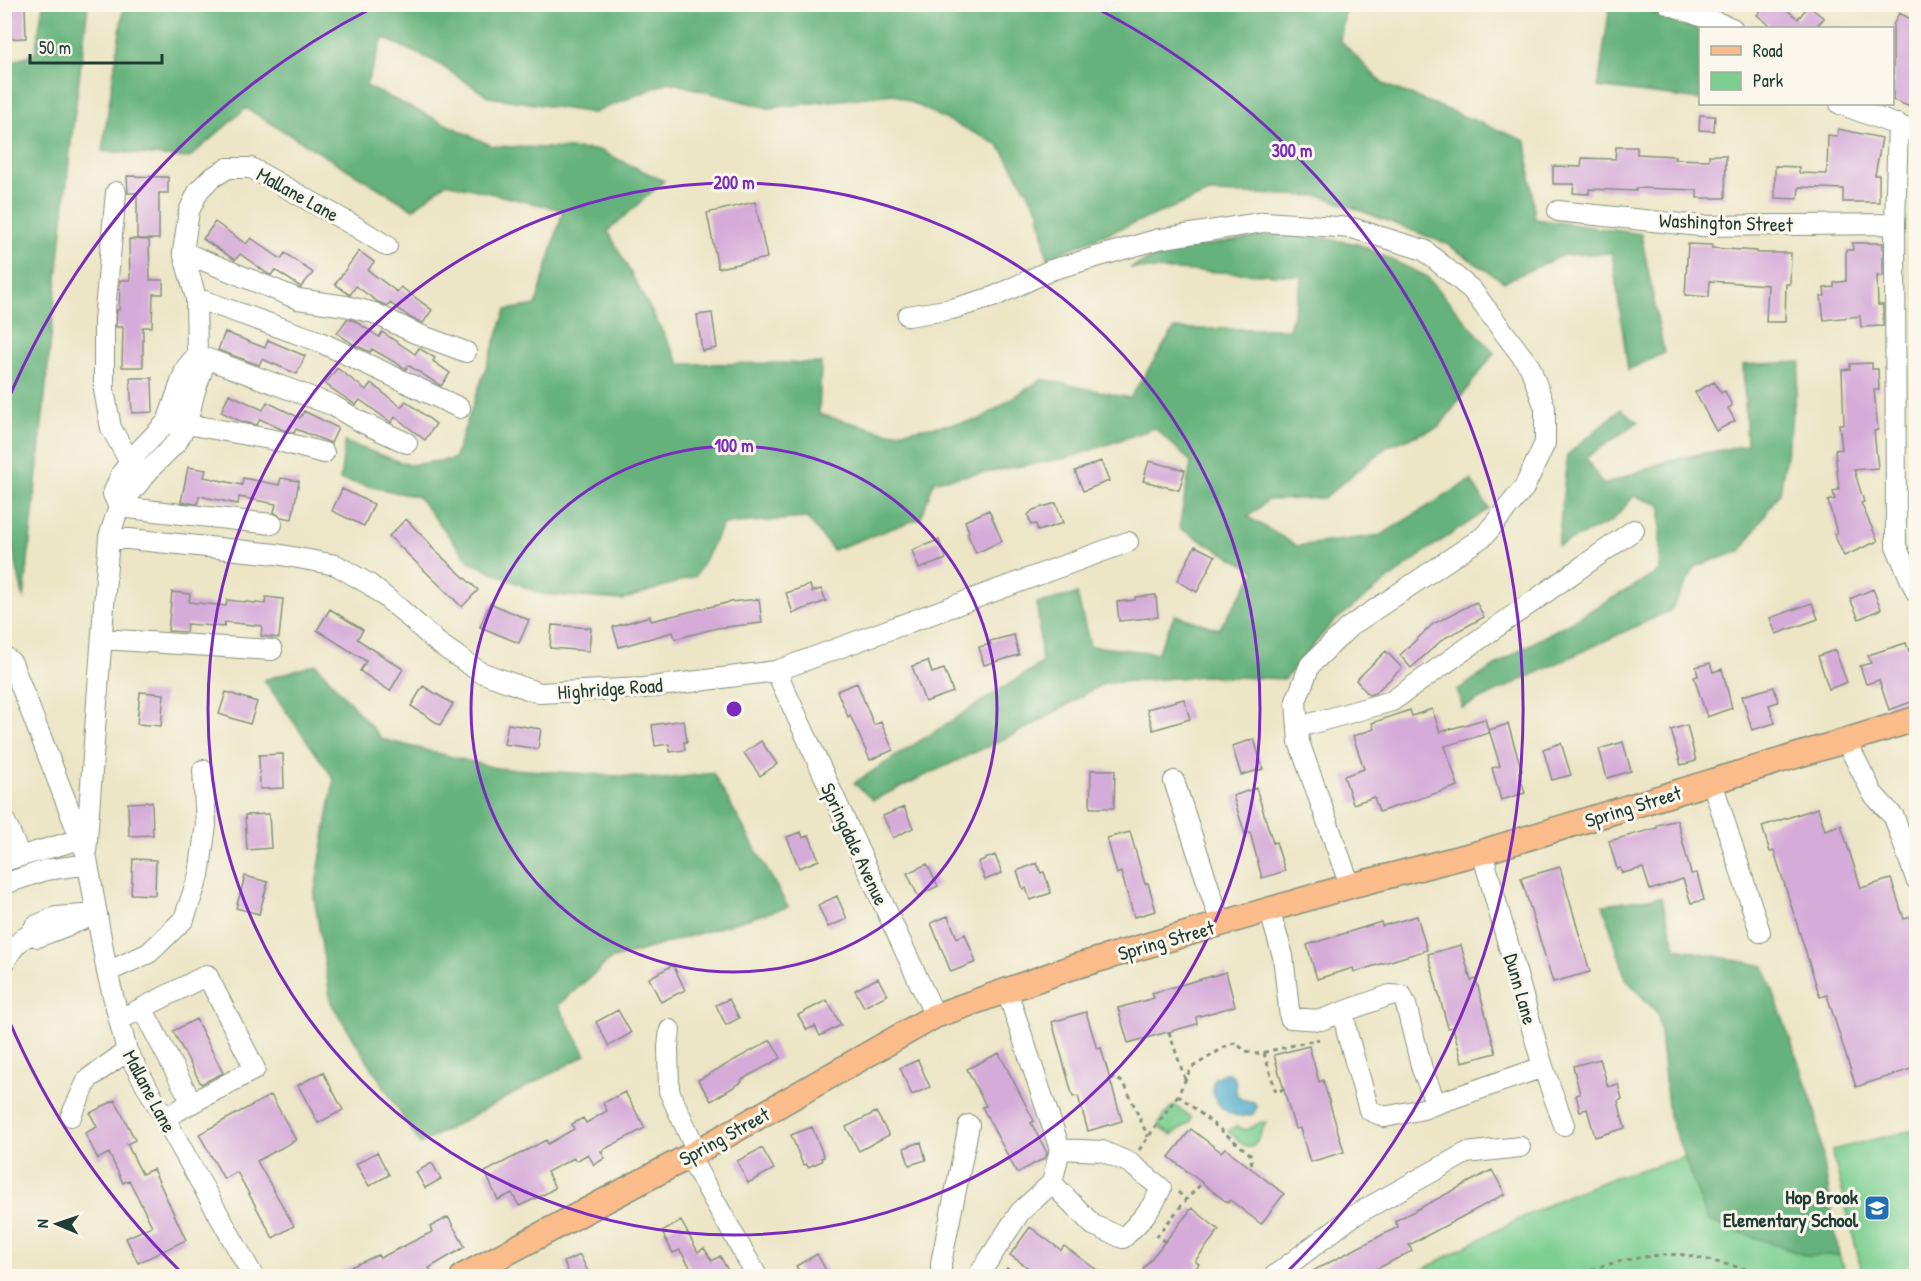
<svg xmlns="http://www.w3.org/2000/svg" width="1921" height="1281" font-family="'Patrick Hand',sans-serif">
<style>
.green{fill:#7ccf91;stroke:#4e8662;stroke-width:1.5}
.forest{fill:#65b27b;stroke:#427858;stroke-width:1.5}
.water{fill:#4eaccc;stroke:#367480;stroke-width:1.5}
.building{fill:#d5abd9}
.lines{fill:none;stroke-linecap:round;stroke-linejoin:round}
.minor-casing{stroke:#86917d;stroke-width:22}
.major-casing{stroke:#86917d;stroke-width:27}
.path{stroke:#86917d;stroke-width:3;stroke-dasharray:4.5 4.5;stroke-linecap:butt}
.minor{stroke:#fff;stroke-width:20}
.major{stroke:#f9bc8a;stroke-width:24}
.ring{fill:none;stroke:#7b2cbf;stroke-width:3}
.labels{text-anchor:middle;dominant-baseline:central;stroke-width:6;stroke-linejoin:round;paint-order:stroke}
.street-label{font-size:20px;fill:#1f3d34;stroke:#fbf7ec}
.poi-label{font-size:20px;font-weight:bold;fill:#1f3d34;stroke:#fbf7ec;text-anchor:end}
.centre{fill:#7b2cbf;stroke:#fbf7ec;stroke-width:3}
.ring-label{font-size:18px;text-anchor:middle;font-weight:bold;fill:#7b2cbf;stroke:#fbf7ec;stroke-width:6;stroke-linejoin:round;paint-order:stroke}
</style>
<rect width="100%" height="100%" fill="#fbf7ec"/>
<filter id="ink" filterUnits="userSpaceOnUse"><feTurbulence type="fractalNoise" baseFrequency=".0167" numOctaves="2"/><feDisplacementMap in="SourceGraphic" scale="12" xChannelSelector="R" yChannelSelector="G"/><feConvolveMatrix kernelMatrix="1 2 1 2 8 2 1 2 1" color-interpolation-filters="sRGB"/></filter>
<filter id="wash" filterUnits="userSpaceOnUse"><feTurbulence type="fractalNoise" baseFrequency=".008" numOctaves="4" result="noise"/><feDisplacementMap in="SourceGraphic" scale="24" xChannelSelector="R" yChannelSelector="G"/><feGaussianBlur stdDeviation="1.35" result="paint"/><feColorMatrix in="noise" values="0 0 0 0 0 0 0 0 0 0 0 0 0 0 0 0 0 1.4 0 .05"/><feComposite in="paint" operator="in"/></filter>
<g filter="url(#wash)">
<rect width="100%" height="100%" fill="#ece5c6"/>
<path class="green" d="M1175 1105 1191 1117 1190 1122 1172 1135 1160 1128 1159 1123 1171 1107Z
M1262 1122 1266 1123 1258 1139 1252 1147H1246L1228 1131 1236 1126C1250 1134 1250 1126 1262 1122Z
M1916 1129V1275L1863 1276 1832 1150Z
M1732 1144 1832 1232 1843 1267 1844 1276H1411L1485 1236 1564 1197 1615 1177Z"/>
<path class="forest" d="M43 5H88L70 152 24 600 4 510V65L35 53Z
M124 5H1346L1340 40 1383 84 1526 141 1535 219 1641 234 1664 353 1628 370 1612 253 1564 255 1504 282 1445 243 1322 196 1209 193 1047 258 1039 211 999 145 894 94 768 108 669 82 593 113 489 97 434 61 383 38 366 86 492 146 599 150 664 181 608 231 680 364 821 363 819 414 889 433 979 420 1042 379 1130 398 1174 329H1289L1303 276 1130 268 1166 252 1289 232 1358 244 1426 276 1494 353 1439 427 1388 446 1324 498 1268 500 1248 517 1297 546 1381 535 1471 480 1489 509 1426 551 1332 623 1285 679 1204 676 1104 683 1031 726 873 800 854 783 1042 663 1037 603 1077 594 1090 646 1157 653 1175 615 1219 629 1256 571 1179 528 1191 462 1155 428 1068 458 934 481 921 518 833 550 807 518 723 524 696 576 622 600 541 594 470 562 418 497 340 480 345 442 409 465 454 459 506 310 536 305 563 210 446 183 413 209 246 108 189 158 102 151Z
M1610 5H1629L1707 28H1700V100L1598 87Z
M1801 362 1780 492 1741 551 1696 566 1671 610 1462 708 1457 690 1522 649 1659 572 1661 505 1634 496 1611 522 1558 546 1567 455 1621 409 1638 422 1586 458 1603 485 1670 460 1747 445 1743 365Z
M316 664 382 739 496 768 664 779 713 773 788 907 610 960 558 1005 586 1055 420 1144 331 1003 314 897 334 779 264 680Z
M1661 897 1676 948 1764 966 1815 1109 1839 1255 1807 1256 1708 1221 1669 1116 1658 1014 1626 979 1603 905Z"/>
<path class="water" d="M1225 1073 1231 1074 1235 1078 1236 1093 1240 1099 1254 1102 1257 1107 1253 1114C1231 1123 1206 1101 1214 1078Z"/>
<g id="blocks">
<path class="building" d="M13 4H25L26 38 4 39V5Z
M1766 4H1780L1798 19 1808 6 1824 18 1815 28H1773L1757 15Z
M1899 13 1917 22V84L1908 106 1893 100V25Z
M1700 115 1715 116 1714 131 1699 130Z
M1838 129 1882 138 1875 175H1879V202H1843V189L1799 187 1798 199 1775 198V166L1799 167V173L1827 174 1828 135 1837 136Z
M1616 147H1637V154L1675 156 1674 159 1709 160V155H1726L1725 198H1697V190L1636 188V191L1589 189V194L1573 193 1574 184H1553V166L1581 167 1582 158 1615 159Z
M127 176 168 177V193H159V239H137V193H128Z
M755 202 767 258 718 268 707 213Z
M215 222 246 244 251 238 281 259 285 253 313 273 301 287 275 270 271 275 268 274 240 254 235 260 203 239Z
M129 239 149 240 150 280H163V294H153L152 327H143V367H122L123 327H116L117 310H119L120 280H130Z
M1852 243H1883V276H1877L1878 305H1883V326L1861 327 1860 316 1824 320 1821 296H1825L1824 288 1834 287V283L1846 281V250H1853Z
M1688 244 1712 245V248L1757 251V253H1791L1790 284H1786L1785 322H1766L1768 285 1710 281 1709 297 1685 295Z
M359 251 374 262 368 270 397 292 401 287 432 310 423 323 411 318 390 303 388 306 378 302 356 286 350 295 335 284Z
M712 313 717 348 702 351 697 315Z
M347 319 355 321 379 337 382 332 415 354 419 348 435 358 433 361 450 373 441 386 408 365 406 369 372 349 370 352 353 344 337 333Z
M225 332 265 348 268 340 305 356 297 374 262 359 259 365 218 350Z
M1872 363V369H1878L1879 390H1874L1878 430 1874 431 1878 468 1854 470 1864 502 1861 503 1878 541 1844 556 1834 534 1837 533 1828 501 1835 499 1833 491 1839 490 1835 450 1842 449 1839 424H1844L1842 370 1850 369V364Z
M337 368 366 390 371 383 401 407 406 401 436 424 425 440 395 417 391 423 389 421 360 400 356 405 325 384Z
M130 378H152L153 412 132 413Z
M1714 382 1721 393 1725 391 1732 406 1728 408 1735 421 1716 431 1695 392Z
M229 394 263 410 267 402 300 418 304 411 338 428 331 443 296 429 294 433 281 429 260 419 257 425 242 422 221 412Z
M1101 461 1109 481 1083 491 1075 471Z
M1149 461 1185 470 1179 490 1143 481Z
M188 467 206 470 204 477 242 485 243 478 279 485 281 478 299 481 292 519 281 517 274 512 276 504 239 497 238 504 199 496 198 504 181 502Z
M342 489 374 504 364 526 332 511Z
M1056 503 1063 523 1038 531 1036 524 1031 525 1028 515 1033 510Z
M989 510 1002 541 976 553 967 533 969 532 965 521Z
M406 519 432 546 431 547 478 590 462 607 389 536Z
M939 540 946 559 919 569 912 550Z
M1195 546 1215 556 1197 592 1177 581Z
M810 585 812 592 821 589 826 601 793 613 786 593Z
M1873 589 1881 609 1859 619 1850 599Z
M172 592 190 594 189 602 226 606 227 600 265 604 266 597 283 599 279 638 261 636 262 626 225 622 224 627 187 624 186 632 168 631Z
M1156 595 1158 617 1119 621 1117 602 1135 600V597Z
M759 599 762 623 717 628 675 639 673 632 619 647 613 627 650 616 651 621 730 602Z
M1476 602 1484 617 1443 639 1411 668 1400 655 1433 624Z
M490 603 529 620 519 643 480 627Z
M1812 603 1818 619 1776 634 1770 618Z
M330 609 363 630 357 639 403 669 390 691 360 671 366 661 317 630Z
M552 625 591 628 589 651 550 648Z
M1014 635 1019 655 984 665 979 647 991 644 990 641Z
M1906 643 1909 651 1917 649V700L1889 710 1879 680 1866 684 1860 666 1871 663 1868 655Z
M1835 650 1847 682 1829 689 1818 656Z
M1386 651 1402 668 1375 693 1369 695 1356 680Z
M928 661 932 673 944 669 953 692 925 702 912 666Z
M1710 663 1713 672 1722 669 1732 708 1707 717 1694 677 1698 676 1696 667Z
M857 683 874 725 881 722 893 750 870 760 850 715 848 717 837 691Z
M423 686 453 704 440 725 411 706Z
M1774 687 1778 702 1769 705 1775 723 1752 730 1742 696Z
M140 692 164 694 161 726 137 724Z
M226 692 257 702 250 724 219 714Z
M1184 699 1190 719 1153 730 1147 709Z
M1432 709 1440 732 1485 719 1489 733 1445 746 1458 786 1379 812 1374 797 1353 804 1344 776 1364 769 1353 736 1374 729 1372 723 1410 710 1412 716Z
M684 720 687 742H684L685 750 670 752 669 744 655 746 652 725Z
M508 724 541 729 538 749 504 744Z
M1508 724 1522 771 1519 772 1525 793 1501 800 1492 768 1500 766 1489 730Z
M1687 725 1696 761 1681 765 1671 730Z
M1254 739 1263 769 1241 775 1232 746Z
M761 741 777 764 760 776 744 753Z
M1623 742 1631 771 1607 778 1599 749Z
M1561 743 1571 775 1552 780 1543 749Z
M283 754 284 788 260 789 259 755Z
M1091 770H1115L1114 808H1090Z
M1256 788 1273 843 1276 842 1285 871 1262 878 1250 832 1245 834 1233 796Z
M152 802 153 835 129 836 128 803Z
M904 807 913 828 893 838 883 816Z
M1818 808 1825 830 1841 825 1861 888 1891 879 1904 919 1917 915V941L1911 943 1917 960V1067L1856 1087 1827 995 1820 997 1774 851 1770 852 1762 826Z
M269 814 271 848 247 850 245 815Z
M1677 820 1691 874 1697 873 1704 900 1691 903 1683 879 1650 890 1643 868 1622 873 1620 868 1617 869 1609 841 1657 828V825Z
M801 832 803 838 809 835 819 860 799 868 787 837Z
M1130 832 1145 884 1148 883 1156 911 1134 917 1121 872 1117 874 1107 838Z
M995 855 1002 873 985 880 978 862Z
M133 859 156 860 155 895 131 894Z
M1037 863 1041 873 1044 872 1051 893 1030 900 1026 888 1023 889 1017 871Z
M927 864 938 886 918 896 907 873Z
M1560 867 1590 972 1553 982 1521 878Z
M245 876 268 882 259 914 236 908Z
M837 896 847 919 828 927 818 905Z
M948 916 957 938 965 934 976 962 951 972 931 923Z
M1417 916 1427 950 1354 972 1353 968 1317 979 1307 945 1381 922 1382 926Z
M1461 945 1471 981 1476 979 1496 1053 1462 1062 1453 1027 1448 1028 1428 954Z
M673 965 685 990 661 1002 649 978Z
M1226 972 1235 1006 1196 1017 1197 1024 1128 1043 1118 1008 1154 998 1152 993Z
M878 978 887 995 864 1007 855 990Z
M729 999 739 1018 726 1025 716 1005Z
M827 1000 841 1025 820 1036 815 1026 807 1030 798 1015Z
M618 1010 631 1033 609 1046 596 1022Z
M1086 1012 1097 1049 1101 1048 1122 1121 1088 1131 1078 1096 1073 1097 1052 1022Z
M196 1019 223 1073 201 1084 173 1031Z
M771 1040 781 1058 741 1080 742 1082 711 1101 698 1080Z
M1309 1046 1319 1082 1323 1080 1344 1152 1310 1162 1300 1128 1295 1129 1274 1055Z
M999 1053 1034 1121 1031 1123 1047 1153 1045 1158 1017 1173 982 1107 986 1106 967 1069Z
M1600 1059 1608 1087 1618 1084 1622 1099 1618 1101 1625 1128 1595 1137 1587 1109 1580 1111 1576 1095 1580 1094 1573 1066Z
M918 1060 930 1087 912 1095 900 1068Z
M323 1072 343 1110 318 1123 298 1085Z
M625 1092 645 1128 601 1151 605 1158 594 1165 588 1154 576 1161 574 1158 547 1172 555 1188 543 1195 519 1206 512 1193 498 1200 485 1172 546 1140 548 1144 574 1129 572 1124 583 1118 586 1123 607 1111 603 1103Z
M271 1095 296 1140 257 1161 294 1226 273 1238 237 1172 224 1179 199 1134Z
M115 1100 135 1140 127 1144 142 1174 153 1169 186 1240 138 1263 126 1238 152 1226 129 1180 123 1183 109 1153 98 1159 85 1133 97 1127 90 1113Z
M876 1112 889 1135 859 1151 846 1127Z
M812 1127 824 1157 821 1158 822 1161 808 1167 806 1164 803 1165 791 1135Z
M1191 1129 1221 1152 1225 1148 1284 1194 1261 1224 1230 1200 1228 1203 1169 1157Z
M921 1142 926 1160 909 1165 904 1148Z
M762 1148 774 1169 748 1183 737 1161Z
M377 1152 389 1175 369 1186 356 1164Z
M432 1163 441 1179 425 1188 416 1172Z
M1492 1170 1505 1194 1409 1245 1412 1251 1363 1276H1303L1398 1227 1395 1221Z
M1192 1208 1219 1230 1195 1261 1199 1264 1190 1276H1152L1143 1269Z
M448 1217 465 1247 429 1268 431 1271 418 1276H330L378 1255 380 1258 432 1232 430 1227Z
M681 1221 698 1252 704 1248 712 1261 720 1256 731 1276H686L693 1272 680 1250 673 1253 662 1232Z
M1030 1227 1061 1250 1064 1246 1105 1276H1040L1010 1255Z
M817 1254 829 1276H802L796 1266Z
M580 1255 590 1276H570L564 1262Z"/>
</g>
</g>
<g filter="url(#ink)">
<use href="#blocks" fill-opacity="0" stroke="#86917d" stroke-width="1.5"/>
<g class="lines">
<g class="minor-casing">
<path id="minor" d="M1668 4 1732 28
M1840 104 1916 132
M1898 124 1895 224 1896 546 1916 592
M116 192 104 321V390L111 428 130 462 139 469
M1558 211 1700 226 1895 224
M387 246 353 225 251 168H228L210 179 199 190 189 211 183 252 196 298 197 355 332 405 359 421 407 443
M183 252 298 299 346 306 374 313 415 333 466 352
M196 298 318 341 460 408
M908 316 952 309 993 297 1051 270 1159 239 1264 222 1352 228 1424 250 1472 290 1530 367 1545 408V443L1524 488 1484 536 1349 627 1310 665 1296 701 1299 742 1350 886
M187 424 275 440 324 453
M119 507 272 524
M109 537 276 554 336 565 369 584 400 609 438 643 480 672 539 693 644 688 776 671 1128 542
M102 639 272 650
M4 656 12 663 86 853 107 972 127 1051 253 1276
M776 671 935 1016
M1299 727 1392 701 1634 530
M1846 741 1873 794 1894 817 1916 879
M1174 781 1221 924
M1712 782 1760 932
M4 819 20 856
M1482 852 1543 1067 1564 1125
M86 853 109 537 119 507 152 467 177 442 187 424 194 394 202 371 197 355 186 368 167 422 138 452 121 474 113 494 119 507
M4 861 81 839
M4 884 46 870 88 864
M1269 909 1283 956 1290 1018 1321 1020 1390 995 1402 996 1406 1005 1422 1069 1436 1104 1543 1067
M97 914 38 937 31 934 35 926 56 917Z
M4 964C11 950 17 941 31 934
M107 972 149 953 184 919 199 875 206 825 203 770
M142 1008 192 1103
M1344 1013 1347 1033 1369 1110 1385 1117 1423 1109 1436 1104
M119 1020 207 975 255 1069 164 1118
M670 1030 668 1047 669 1091 697 1152
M71 1116 88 1079 127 1051
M689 1156 757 1276
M1052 1183 1093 1225 1123 1238C1139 1223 1153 1208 1161 1188L1130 1163 1102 1151 1060 1149
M941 1276V1263L969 1125
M978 1276 1020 1212 1052 1183 1060 1149 1007 991
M1274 1276 1353 1216 1466 1153 1520 1147"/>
</g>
<g class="major-casing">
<path id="major" d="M463 1276 695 1153 935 1016 1070 968 1350 886 1482 852 1916 719"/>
</g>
<path class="path" d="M1169 1032 1185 1079
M1264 1053 1276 1092 1284 1089
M1110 1079 1115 1078 1124 1083 1148 1137
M1178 1095 1250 1154 1252 1164 1250 1168
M1139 1150 1178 1095 1191 1068 1228 1045 1235 1043 1246 1051 1257 1054 1319 1039
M1178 1192 1186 1200 1202 1183
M1165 1242 1157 1236 1186 1200
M1006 1268 1016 1276
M1575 1276C1601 1263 1657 1252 1686 1255L1776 1276"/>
<use href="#minor" class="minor"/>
<use href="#major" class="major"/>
</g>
</g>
<g class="ring">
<circle cx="734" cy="709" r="263"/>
<circle cx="734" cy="709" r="526"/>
<path d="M181 1272A789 789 0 0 1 5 1011M5 407A789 789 0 0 1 376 6M1092 6A789 789 0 0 1 1287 1272"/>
</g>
<defs>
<g id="school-square" transform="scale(1.35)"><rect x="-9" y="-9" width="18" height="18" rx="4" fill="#1f6fb2" stroke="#fbf7ec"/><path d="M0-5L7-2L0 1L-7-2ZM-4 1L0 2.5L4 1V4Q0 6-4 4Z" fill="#fff"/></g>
</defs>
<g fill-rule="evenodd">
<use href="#school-square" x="1877" y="1208"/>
</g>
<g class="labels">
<g class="street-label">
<text transform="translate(298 194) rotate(29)">Mallane Lane</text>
<text transform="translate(1726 222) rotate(2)">Washington Street</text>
<text transform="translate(610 688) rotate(-4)">Highridge Road</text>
<text transform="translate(1633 806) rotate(-17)">Spring Street</text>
<text transform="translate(855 844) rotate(65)">Springdale Avenue</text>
<text transform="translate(1166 940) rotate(-16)">Spring Street</text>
<text transform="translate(1521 989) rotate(74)">Dunn Lane</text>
<text transform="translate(150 1091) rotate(62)">Mallane Lane</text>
<text transform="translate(724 1136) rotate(-29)">Spring Street</text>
</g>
<g class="poi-label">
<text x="1858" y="1196">Hop Brook<tspan x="1858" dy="23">Elementary School</tspan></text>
</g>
</g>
<circle cx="734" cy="709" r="9" class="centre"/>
<g class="ring-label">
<text x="1292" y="157">300 m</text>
<text x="734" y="189">200 m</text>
<text x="734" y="452">100 m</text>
</g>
<rect width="1921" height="1281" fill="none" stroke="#fbf7ec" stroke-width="24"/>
<rect x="1699" y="27" width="195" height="78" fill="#fbf7ec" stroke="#a3ada2" stroke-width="1.5"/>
<rect x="1711" y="46" width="30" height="9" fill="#f9bc8a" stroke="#a3ada2" stroke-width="1.5"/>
<text x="1753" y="57" font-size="18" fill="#1f3d34">Road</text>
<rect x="1711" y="72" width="30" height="18" fill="#7ccf91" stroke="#a3ada2" stroke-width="1.5"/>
<text x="1753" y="87" font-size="18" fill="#1f3d34">Park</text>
<g transform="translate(57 1224) rotate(272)" stroke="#fbf7ec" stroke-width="4.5" paint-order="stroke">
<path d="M0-4.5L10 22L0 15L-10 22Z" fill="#1f3d34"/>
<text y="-9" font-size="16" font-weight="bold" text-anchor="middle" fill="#1f3d34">N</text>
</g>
<path d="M30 54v9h132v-9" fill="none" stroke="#1f3d34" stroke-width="3"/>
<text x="39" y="54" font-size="18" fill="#1f3d34" stroke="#fbf7ec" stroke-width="4.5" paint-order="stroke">50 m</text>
</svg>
